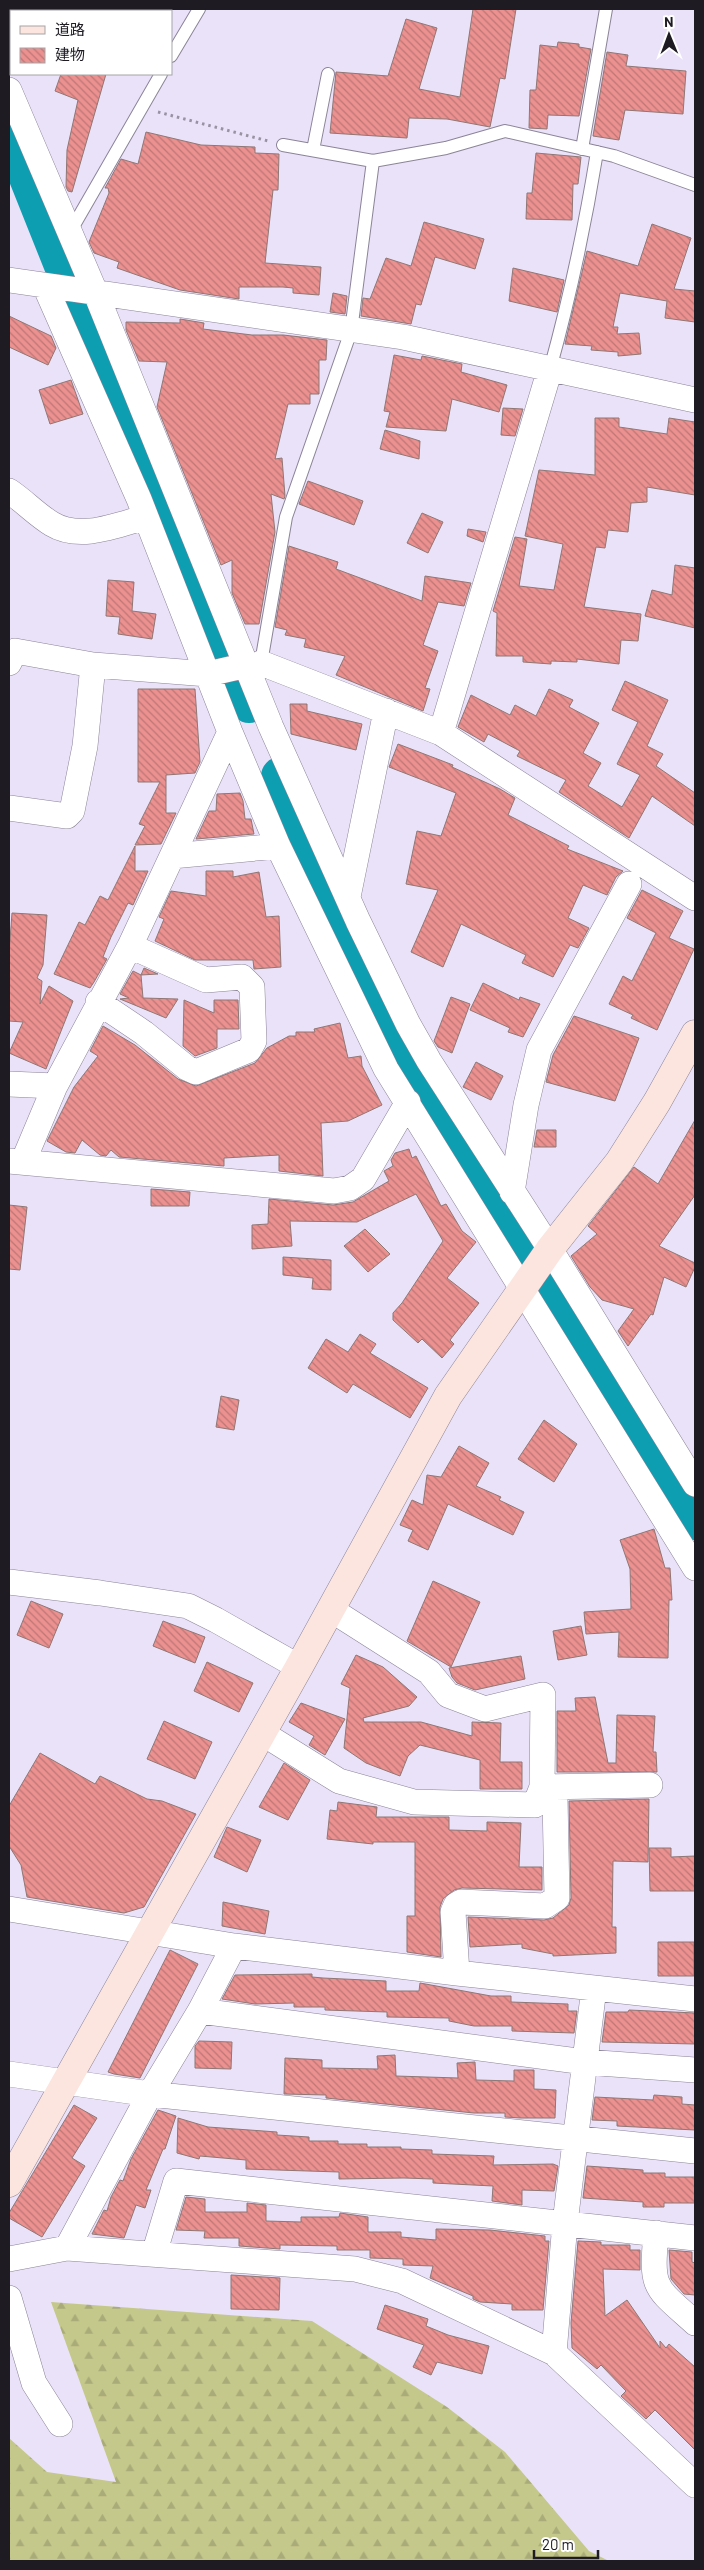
<svg xmlns="http://www.w3.org/2000/svg" width="704" height="2570" font-family="Barlow,'Noto Sans JP',sans-serif">
<style>
.forest{fill:url(#forest-firs)}
.lines{fill:none;stroke-linecap:round;stroke-linejoin:round}
.river{stroke:#0d9eb2;stroke-width:38}
.building{fill:url(#building-back-hatch);stroke:#8f7775}
.lane-casing{stroke:#8b8498;stroke-width:14}
.street-casing{stroke:#8b8498;stroke-width:26}
.secondary-casing{stroke:#8b8498;stroke-width:29}
.path{stroke:#9892a2;stroke-width:3;stroke-dasharray:2.5 4;stroke-linecap:butt}
.lane{stroke:#fff;stroke-width:12}
.street{stroke:#fff;stroke-width:25}
.secondary{stroke:#fde5df;stroke-width:28}
</style>
<defs>
<pattern id="forest-firs" width="22" height="20" patternUnits="userSpaceOnUse" patternTransform="scale(1.25)"><rect width="22" height="20" fill="#c5c88b"/><path d="M5 1l3.5 6h-7zM16 11l3.5 6h-7z" fill="#a9ab78"/></pattern>
<pattern id="building-back-hatch" width="6" height="6" patternUnits="userSpaceOnUse" patternTransform="scale(1.25)"><rect width="6" height="6" fill="#eb9190"/><path d="M-1 5l2 2M0 0l6 6M5-1l2 2" fill="none" stroke="#be7675"/></pattern>
</defs>
<rect width="100%" height="100%" fill="#eae2f8"/>
<path class="forest" d="M51 2302 312 2321 447 2407 505 2452 589 2551 609 2561H9V2438L47 2472 116 2482Z"/>
<g class="lines">
<path class="river" d="M9 130 96 348 249 704
M280 776 364 966 400 1037 695 1521"/>
</g>
<path class="building" d="M473 9H516L505 79 500 78 490 127 447 119 409 118 407 138 330 133 336 72 388 76 406 19 437 28 419 89 460 97Z
M558 42 579 44V47L591 49 579 116 548 115 547 129 529 128 530 90H536L540 45 557 47Z
M607 52 628 55 626 66 686 71 683 114 625 110 619 140 593 136Z
M61 74H106L72 192 68 191 66 187 67 150 78 100 55 91Z
M146 132 201 145 255 147V153L279 154 278 190H273L265 263 321 267 319 295 293 293V288L283 287H239V299L180 290 117 268 119 262 94 253 89 242 109 193 108 188H105L121 159 138 164Z
M536 153 581 157 578 184H573L572 220 526 219 527 193H532Z
M424 222 484 239 475 269 435 257 421 305 416 304 411 324 361 316 363 298 370 299 386 258 411 266Z
M652 224 691 238 674 289 695 291V322L665 318 667 301 620 293 613 327H618L617 334 639 333 641 354 618 356V352L591 350 592 346 565 344 587 251 638 266Z
M513 268 564 280 557 312 509 301Z
M333 293 347 296 345 314 330 312Z
M9 316 51 336 56 348 48 365 9 347Z
M180 319 204 323 203 329 252 335H283L327 340 326 360H319V394H310V404H288L275 459 282 458 285 496 284 499 271 494 275 532 259 624H245L232 593V560L221 565 157 407 167 362 139 361 126 330V322L180 323Z
M394 355 421 360 422 356 462 364 461 372 507 385 499 412 452 399 446 431 386 427 390 412 384 411Z
M71 380 83 414 50 424 39 390Z
M503 408 523 409 515 436 501 435Z
M595 418H619V427L667 434 669 418 695 422V495L647 487V502L631 503 628 532 608 530 605 548 596 547 584 607 641 614 638 641 621 640 619 664 577 659V662L551 661V664L523 662V656H496L497 613 493 611 515 537 527 539 519 586 554 590 563 544 525 536 539 470 595 475Z
M385 430 420 441 419 459 380 449Z
M308 481 363 501 354 525 299 504Z
M422 513 443 522 428 553 407 543Z
M468 529 486 532 483 542 467 536Z
M289 546 338 562 336 569 422 601 425 576 471 583 464 606 438 602 423 645 438 651 425 688 430 689 423 711 336 675 345 656 304 647 306 639 285 635 287 630 275 627Z
M675 565 695 568V628L645 616 652 590 672 595Z
M108 580 134 582 132 611 156 614 152 639 118 634 120 617 106 616Z
M625 681 668 700 647 746 663 754 656 766 695 793V826L652 796 629 838 559 792 566 780 517 756 520 751 488 734 484 742 458 727 471 695 510 715 515 705 536 716 549 689 573 700 569 707 599 723 583 753 601 763 588 786 622 807 640 775 617 764 638 722 612 710Z
M138 689H195L200 762 195 773 166 775V813H176L161 844 135 845 145 826 139 824 160 782H138Z
M290 704H307V711L362 724 356 750 291 734Z
M398 744 453 765 452 767 500 789 515 798 508 815 569 846 567 849 623 871 616 877 607 895 583 885 568 918 589 928 578 948 570 945 553 977 522 963 526 955 461 924 443 967 411 952 438 890 406 884 417 831 441 836 456 793 389 767Z
M240 793 243 801 245 819H251L254 834 196 839 209 811H216L217 794Z
M135 846V871H148L133 905 128 903 111 937 103 957 107 959 94 982 90 988 54 974 79 922 85 925 100 896 108 900Z
M206 871H233V877L259 872 266 917 279 916 281 967 254 969 253 960H195L155 941 164 919 159 917 171 891 206 896Z
M642 890 683 911 669 938 694 949 657 1030 631 1018 633 1015 609 1004 623 976 632 981 656 933 627 918Z
M12 913 47 915 43 965 37 978 42 981 40 1004 49 986 73 1001 46 1069 9 1053 23 1022 9 1021V953Z
M144 968 158 974 141 975 143 998 178 999 166 1018 120 999 129 998 120 994 133 971 141 975Z
M483 983 519 1000 520 997 540 1004 523 1037 508 1032 510 1028 470 1010Z
M451 997 470 1004 452 1053 438 1047 434 1041Z
M184 1000 214 1013V1000H238L239 1029H217V1048L195 1056 183 1046Z
M574 1016 639 1038 615 1101 546 1082 553 1055Z
M340 1023 348 1058 361 1056 362 1066 382 1105 348 1121 321 1123 323 1176 279 1171V1155L224 1158V1166L119 1157 111 1150 106 1156 100 1155 82 1140 75 1153 66 1152 47 1141 74 1087 98 1056 90 1051 103 1026 135 1045 178 1079 196 1086 255 1063 267 1048 289 1036H296V1032H315L314 1029Z
M476 1062 503 1076 491 1100 463 1087Z
M695 1120V1195L659 1246 695 1263V1267L686 1287 664 1277 653 1315 651 1314 628 1346 618 1331 634 1309 602 1300 590 1287 571 1256 597 1234 588 1226 634 1167 658 1184Z
M537 1130H556V1147H534Z
M409 1149 412 1158 416 1156 441 1206 446 1204 462 1231 476 1242 447 1278 479 1303 450 1340 454 1344 442 1358 422 1339 418 1343 393 1320V1313L402 1303 443 1241 416 1194 357 1222 290 1221 292 1246 252 1249V1225L268 1224 269 1199 333 1205 353 1202 389 1181 384 1171 393 1166 391 1160 395 1153Z
M151 1189 190 1192 189 1206H151Z
M9 1205 27 1207 20 1270 9 1269Z
M365 1229 390 1254 368 1272 344 1246Z
M283 1257 331 1260V1290L312 1289 313 1278 283 1275Z
M360 1334 376 1344 370 1353 428 1388 410 1418 353 1384 347 1393 308 1368 326 1339 348 1352Z
M221 1396 239 1400 234 1430 216 1427Z
M544 1420 577 1444 554 1482 518 1459Z
M459 1446 489 1463 476 1486 501 1497 499 1500 524 1512 513 1535 448 1504 428 1550 408 1541 413 1530 400 1525 412 1500 423 1505 427 1475 441 1477Z
M654 1529 665 1568H670L672 1600H669L668 1658 618 1657 619 1632 586 1634 584 1612 631 1609 630 1569 620 1540Z
M433 1581 480 1602 451 1667 407 1641Z
M31 1601 63 1614 49 1648 17 1635Z
M163 1621 205 1637 195 1663 153 1646Z
M581 1626 587 1655 558 1660 553 1631Z
M356 1655 383 1667 417 1697 409 1706 363 1718 364 1722H421L472 1736V1722L501 1723 500 1762H522V1789H480V1760L420 1745 408 1756 400 1776 366 1763 344 1748 350 1688 341 1684Z
M521 1656 525 1679 475 1690 457 1683 452 1677 449 1668Z
M207 1662 253 1683 239 1712 194 1691Z
M595 1697 608 1763H616L617 1715 655 1716 653 1752H656L657 1772H557V1711H576L575 1698Z
M301 1703 345 1719 325 1755 309 1745 314 1736 289 1722Z
M164 1721 212 1742 195 1779 147 1759Z
M40 1753 95 1784 100 1776 147 1799 162 1801 196 1814 144 1907 124 1913 27 1897 21 1865 9 1846V1806Z
M284 1763 310 1780 288 1820 259 1807Z
M649 1799 648 1862 613 1861 612 1927H616V1953L553 1956V1954L522 1948V1944L470 1947 468 1917 544 1920 553 1918 569 1905 571 1898 569 1801Z
M338 1802 377 1807 376 1817H449V1830L487 1831V1822L521 1823 519 1867H542V1890L462 1888 454 1890 443 1899 440 1907 441 1957 407 1952V1916H415V1842H373V1844L327 1839 330 1810 337 1811Z
M227 1827 261 1840 247 1872 214 1857Z
M649 1848H671V1857L695 1856V1891H650Z
M223 1902 269 1911 265 1934 222 1926Z
M658 1942H694V1976H658Z
M170 1950 198 1964 140 2078 114 2074 108 2072Z
M312 1974V1977L323 1978 386 1981V1991H419L420 1983 491 1996H511V2002L568 2004V2011H577L574 2033 512 2031V2026H474L449 2021V2018L387 2017V2012L325 2010V2007H294V2003L255 2004 222 1999 235 1975Z
M629 2010 695 2013V2044L602 2042 606 2012H628Z
M199 2041 232 2042 231 2069 195 2068V2046Z
M395 2055 396 2076 458 2078 457 2063 475 2062 476 2080 514 2081V2070H534V2089L556 2090 555 2118H521L505 2117V2113H474L326 2098V2095L284 2094 285 2058 322 2060V2068L378 2069 377 2056Z
M654 2095 682 2097V2104L695 2105V2130L617 2126V2121L592 2120 595 2097 653 2100Z
M74 2105 97 2118 72 2158 85 2166 42 2237 9 2218V2213Z
M158 2110 176 2116 165 2149H163L146 2190H151L145 2208 136 2205 124 2238 92 2234 104 2210 107 2211 111 2197 120 2180 123 2181 131 2159Z
M178 2118 208 2127 277 2132V2135L309 2137V2141H338V2144H367V2147H401V2149L432 2150V2154L494 2156 493 2165 553 2164 558 2166 554 2191 522 2190V2205L492 2201 493 2186 433 2183V2179L404 2178 339 2179V2172L246 2169V2160L200 2156 199 2159 177 2153Z
M587 2166 643 2170V2173H665V2177H695V2203H664V2207H643V2202L583 2198Z
M186 2197 205 2199V2212H247V2203L266 2205V2221L301 2222V2217H339L340 2213 368 2217V2232H401V2237L436 2240V2229L490 2230 545 2236V2241H549L543 2310H512V2304L480 2302 473 2299V2296L430 2278 433 2266 403 2265V2259L370 2258V2250H337V2246L280 2245V2249L239 2246V2238H204L205 2231 176 2230Z
M578 2241 601 2242V2245H630V2250H640V2270L603 2269 605 2316 627 2300 660 2348V2341L666 2348 669 2344 695 2367V2450L655 2410 646 2419 621 2396 626 2391 601 2365 597 2369 572 2348 571 2323Z
M669 2250 692 2252V2262L695 2263V2295L684 2294 671 2279Z
M231 2275 280 2278 279 2310 231 2309Z
M385 2305 428 2319 426 2326 448 2335 489 2346 482 2374 437 2362 431 2375 413 2367 424 2345 377 2329Z"/>
<g class="lines">
<g class="lane-casing">
<path id="lane" d="M171 56 199 9
M283 145 373 161 446 148 505 131 614 156 695 185
M582 149 606 9
M313 150 328 74
M70 232 161 74
M550 369C570 297 585 226 597 152
M257 663H261L286 517 351 331 373 161"/>
</g>
<g class="street-casing">
<path id="street" d="M9 90 99 301 271 727 358 921 408 1024 429 1061 550 1249 695 1484
M9 280 403 337 695 400
M45 286 139 499 230 732 278 846 386 1069 695 1568
M9 491C24 501 37 515 52 524 80 541 117 525 146 517
M9 663 15 651 93 665 208 674 247 665
M261 663 441 733 695 898
M441 733 550 369
M9 808 67 816 72 811 85 746 93 665
M172 856 278 846
M348 897 386 711
M98 1002 144 1033 187 1068 196 1072 249 1050 254 1041 252 987 242 977 206 980 130 946
M9 1084 55 1086
M9 1161 334 1191 350 1188 363 1179 408 1102
M23 1162 55 1086 130 946 230 732
M512 1192 526 1105 539 1050 629 884
M9 1582 100 1593 188 1606 216 1620 299 1667
M262 1733 339 1781 414 1802 535 1805 542 1787 543 1695 485 1709 448 1695 429 1672 330 1609
M542 1787 650 1785
M9 1909 234 1946 200 2011 150 2094 67 2248
M234 1946 457 1973 695 1999
M457 1973 453 1912 456 1905 461 1902 545 1906 557 1898 555 1798 542 1787
M200 2011 585 2062 695 2070
M9 2074 150 2094 695 2151
M656 2233C651 2290 654 2286 695 2323
M154 2254 176 2181 695 2238
M9 2259 67 2248 355 2269 402 2281 554 2353 695 2485
M9 2298 34 2383 60 2424
M554 2353 565 2223 594 1988"/>
</g>
<g class="secondary-casing">
<path id="secondary" d="M9 2183 299 1667 448 1396 550 1249 619 1162 657 1102 695 1034"/>
</g>
<path class="path" d="M158 112 268 141"/>
<use href="#lane" class="lane"/>
<use href="#street" class="street"/>
<use href="#secondary" class="secondary"/>
</g>
<rect width="704" height="2570" fill="none" stroke="#1e1b23" stroke-width="20"/>
<rect x="10" y="10" width="162" height="65" fill="#ffffff" stroke="#a5a4a7"/>
<rect x="20" y="26" width="25" height="8" fill="#fde5df" stroke="#a5a4a7"/>
<text x="55" y="35" font-size="15" fill="#1e1b23">道路</text>
<rect x="20" y="48" width="25" height="15" fill="url(#building-back-hatch)" stroke="#a5a4a7"/>
<text x="55" y="60" font-size="15" fill="#1e1b23">建物</text>
<g transform="translate(669 35) rotate(359)" stroke="#ffffff" stroke-width="4" paint-order="stroke">
<path d="M0-4L9 19L0 12L-9 19Z" fill="#1e1b23"/>
<text y="-8" font-size="14" font-weight="bold" text-anchor="middle" fill="#1e1b23">N</text>
</g>
<path d="M534 2550v8h64v-8" fill="none" stroke="#1e1b23" stroke-width="2.5"/>
<text x="542" y="2550" font-size="15" fill="#1e1b23" stroke="#ffffff" stroke-width="4" paint-order="stroke">20 m</text>
</svg>
